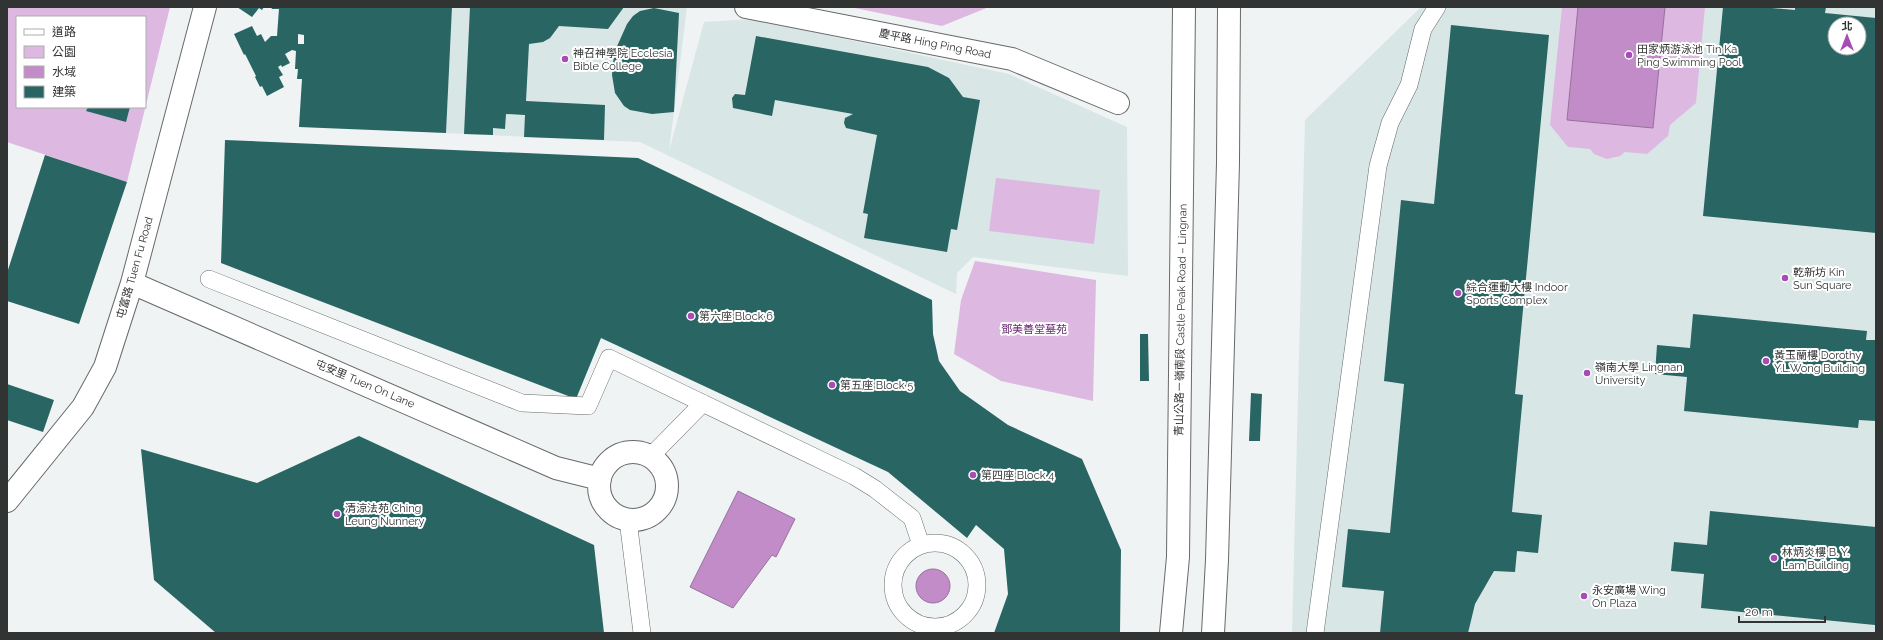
<svg xmlns="http://www.w3.org/2000/svg" width="1883" height="640" font-family="Raleway,'Noto Sans TC',sans-serif">
<style>
.built{fill:#d9e6e6;fill-rule:evenodd}
.green{fill:#ddb9e2;fill-rule:evenodd}
.water{fill:#c18cc8;stroke:#96719b}
.building{fill:#286563;fill-rule:evenodd}
.lines{fill:none;stroke-linecap:round;stroke-linejoin:round}
.lane-casing{stroke:#666a69;stroke-width:18}
.street-casing{stroke:#666a69;stroke-width:24}
.secondary-casing{stroke:#666a69;stroke-width:24}
.lane{stroke:#fff;stroke-width:17}
.street{stroke:#fff;stroke-width:22}
.secondary{stroke:#fff;stroke-width:22}
.poi-dot{fill:#a74bb5;stroke:#fff;stroke-width:1.5}
.labels{text-anchor:middle;dominant-baseline:central;stroke-width:4;stroke-linejoin:round;paint-order:stroke}
.street-label{font-size:11px;fill:#323333;stroke:#fff}
.poi-label{font-size:11px;fill:#323333;stroke:#fff;text-anchor:start}
.park-label{font-size:11px;fill:#692972;stroke:#fff}
</style>
<rect width="100%" height="100%" fill="#eff3f3"/>
<path class="built" d="M452 7H687L669 151 704 22 752 19 1009 74 1127 127 1128 276 973 257 957 273 956 294 640 142 446 133Z
M1421 7H1876V633H1292L1305 120ZM1835 24H1859V48H1835Z"/>
<path class="green" d="M7 7H170L127 182 7 142ZM17 17H145V107H17Z
M850 7H989L942 26Z
M1562 7H1705L1696 103 1670 125 1668 136 1647 154 1625 152 1620 156 1607 159 1594 154 1590 149 1568 147 1550 125Z
M996 178 1100 190 1094 244 989 231Z
M975 261 1096 280 1093 401 1001 381 954 354 961 300Z"/>
<path class="water" d="M1578 7H1665L1653 128 1567 120Z
M738 491 795 519 776 557 772 555 733 608 690 587Z
M916 586a17 17 0 1 1 34 0a17 17 0 1 1-34 0Z"/>
<path class="building" d="M237 7H264L262 10 259 8 252 17Z
M271 7H452L446 133 299 127 302 79H297L298 69H295L296 51 292 50 285 54 290 63 282 67 281 65 278 67 283 75 279 77 284 87 267 96 262 86 260 87 255 77 256 76 245 54 244 55 234 34 252 26 257 36 261 34 265 42 271 36H277L279 9H272ZM298 34 304 35V44H298Z
M470 7H624L608 29 559 26 550 38 543 42 529 44 526 101 605 105 604 140 524 137 525 115 506 114 505 129 493 128V135L464 134Z
M1723 7H1760L1795 10V7H1826L1825 13 1876 18V233L1703 216ZM1835 24H1859V48H1835Z
M654 8 679 13 674 112 652 114 630 110 624 106 615 93 612 75 614 53 627 24 633 16 640 11Z
M1451 25 1549 35 1515 394 1523 395 1512 512 1542 515 1538 553 1517 551 1515 572 1494 571 1475 604 1468 633H1380L1384 591 1342 587 1348 529 1390 533 1404 384 1384 381 1401 200 1434 204Z
M756 36 928 67 949 78 963 97 980 100 957 230 951 229 947 252 864 238 868 214 863 213 877 135 846 128 844 123 845 118 853 114 775 100 772 116 733 108 732 98 735 94 745 95Z
M88 107H130L126 122 86 111Z
M225 140 638 158 932 300 933 334 939 361 960 391 1008 425 1082 459 1121 550 1120 633H994L1008 594 1004 549 976 525 967 538 888 472 601 338 576 399 221 263Z
M45 155 127 182 79 324 7 301V273Z
M1693 314 1867 331 1866 340H1876V421L1859 420 1858 428 1684 411 1687 377 1655 374 1657 345 1690 348Z
M1140 334H1148L1149 381H1140Z
M7 384 54 400 43 432 7 420Z
M1251 393 1262 394 1260 441H1249Z
M359 436 594 545 604 633H216L154 580 141 449 257 483Z
M1710 511 1876 527 1875 625 1701 608 1704 574 1671 571 1674 542 1707 545Z"/>
<g class="lines">
<g class="lane-casing">
<path id="lane" d="M209 279 522 403 588 406 609 358 854 476 875 489 912 518 921 545
M650 457 703 403
M628 520 642 633
M893 585a42 42 0 1 1 84 0a42 42 0 1 1-84 0Z
M1315 633 1378 166 1390 123 1409 85 1423 29 1437 7"/>
</g>
<g class="street-casing">
<path id="street" d="M746 7 1012 59 1118 103
M132 283 556 468 600 479
M599 486a34 34 0 1 1 68 0a34 34 0 1 1-68 0Z
M7 501 83 407 105 367 132 283 205 7"/>
</g>
<g class="secondary-casing">
<path id="secondary" d="M1171 633 1178 557 1184 7
M1213 633 1217 560 1228 163 1229 7"/>
</g>
<use href="#lane" class="lane"/>
<use href="#street" class="street"/>
<use href="#secondary" class="secondary"/>
</g>
<g class="poi-dot">
<circle cx="1629" cy="55" r="4"/>
<circle cx="565" cy="59" r="4"/>
<circle cx="1785" cy="278" r="4"/>
<circle cx="1458" cy="293" r="4"/>
<circle cx="691" cy="316" r="4"/>
<circle cx="1766" cy="361" r="4"/>
<circle cx="1587" cy="373" r="4"/>
<circle cx="832" cy="385" r="4"/>
<circle cx="973" cy="475" r="4"/>
<circle cx="337" cy="514" r="4"/>
<circle cx="1774" cy="558" r="4"/>
<circle cx="1584" cy="596" r="4"/>
</g>
<g class="labels">
<g class="street-label">
<text transform="translate(935 44) rotate(11)">慶平路 Hing Ping Road</text>
<text transform="translate(135 268) rotate(-74)">屯富路 Tuen Fu Road</text>
<text transform="translate(1181 320) rotate(-89)">青山公路－嶺南段 Castle Peak Road – Lingnan</text>
<text transform="translate(365 384) rotate(23)">屯安里 Tuen On Lane</text>
</g>
<g class="poi-label">
<text x="1637" y="49">田家炳游泳池 Tin Ka<tspan x="1637" dy="13">Ping Swimming Pool</tspan></text>
<text x="573" y="53">神召神學院 Ecclesia<tspan x="573" dy="13">Bible College</tspan></text>
<text x="1793" y="272">乾新坊 Kin<tspan x="1793" dy="13">Sun Square</tspan></text>
<text x="1466" y="287">綜合運動大樓 Indoor<tspan x="1466" dy="13">Sports Complex</tspan></text>
<text x="699" y="316">第六座 Block 6</text>
<text x="1774" y="355">黃玉蘭樓 Dorothy<tspan x="1774" dy="13">Y.L.Wong Building</tspan></text>
<text x="1595" y="367">嶺南大學 Lingnan<tspan x="1595" dy="13">University</tspan></text>
<text x="840" y="385">第五座 Block 5</text>
<text x="981" y="475">第四座 Block 4</text>
<text x="345" y="508">清涼法苑 Ching<tspan x="345" dy="13">Leung Nunnery</tspan></text>
<text x="1782" y="552">林炳炎樓 B. Y.<tspan x="1782" dy="13">Lam Building</tspan></text>
<text x="1592" y="590">永安廣場 Wing<tspan x="1592" dy="13">On Plaza</tspan></text>
</g>
<g class="park-label">
<text x="1034" y="329">鄧美善堂墓苑</text>
</g>
</g>
<rect width="1883" height="640" fill="none" stroke="#323333" stroke-width="16"/>
<rect x="16" y="16" width="130" height="92" fill="#ffffff" stroke="#adadad"/>
<rect x="24" y="29" width="20" height="6" fill="#ffffff" stroke="#adadad"/>
<text x="52" y="36" font-size="12" fill="#323333">道路</text>
<rect x="24" y="46" width="20" height="12" fill="#ddb9e2" stroke="#adadad"/>
<text x="52" y="56" font-size="12" fill="#323333">公園</text>
<rect x="24" y="66" width="20" height="12" fill="#c18cc8" stroke="#adadad"/>
<text x="52" y="76" font-size="12" fill="#323333">水域</text>
<rect x="24" y="86" width="20" height="12" fill="#286563" stroke="#adadad"/>
<text x="52" y="96" font-size="12" fill="#323333">建築</text>
<g transform="translate(1847 36)"><circle r="19" fill="#ffffff" stroke="#adadad"/>
<path d="M0-3L7 15L0 10L-7 15Z" fill="#a74bb5"/>
<text y="-6" font-size="11" font-weight="bold" text-anchor="middle" fill="#323333">北</text>
</g>
<path d="M1739 616v6h86v-6" fill="none" stroke="#323333" stroke-width="2"/>
<text x="1745" y="616" font-size="12" fill="#323333" stroke="#ffffff" stroke-width="3" paint-order="stroke">20 m</text>
</svg>
